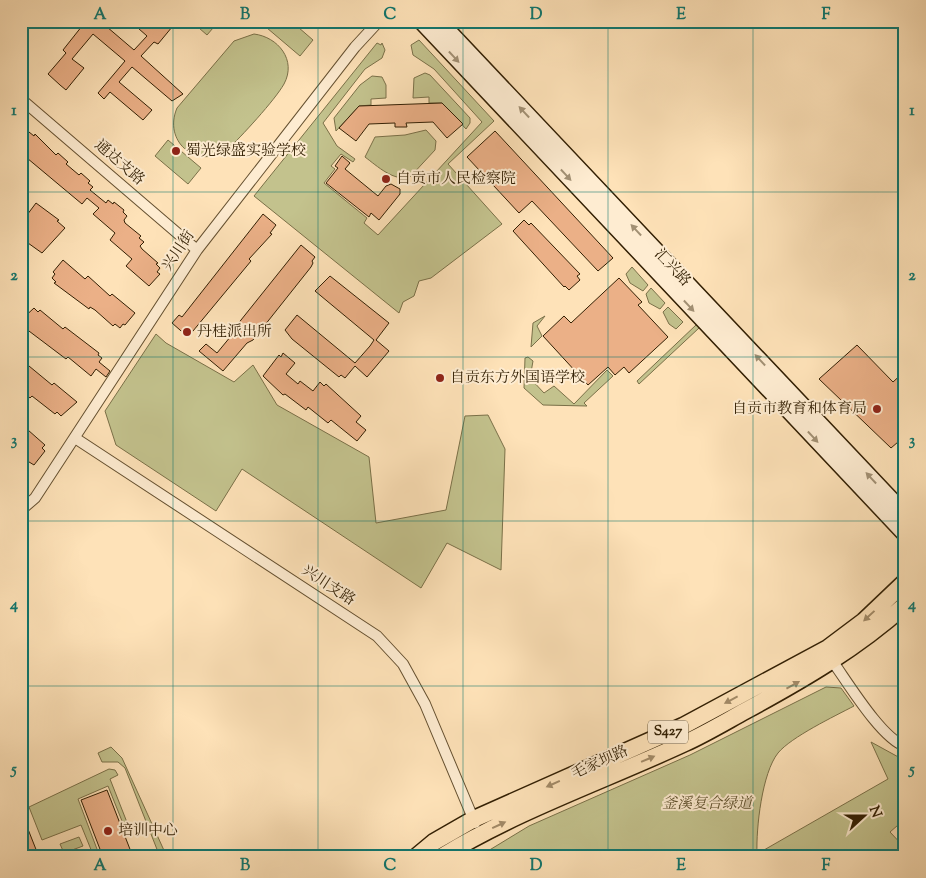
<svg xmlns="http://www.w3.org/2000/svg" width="926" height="878" font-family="'Sorts Mill Goudy','Noto Serif SC',serif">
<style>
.green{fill:#c3c28d;stroke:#7a7048}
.building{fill:#ebb087;stroke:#321f03}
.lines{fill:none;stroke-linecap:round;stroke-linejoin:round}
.street-casing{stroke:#655030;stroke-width:12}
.secondary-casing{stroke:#321f03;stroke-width:18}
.primary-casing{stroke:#321f03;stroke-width:19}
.street{stroke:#feecd1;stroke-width:10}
.secondary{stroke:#feecd1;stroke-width:15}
.primary{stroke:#fee2b8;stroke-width:16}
.oneway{fill:#a29074}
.oneway2{fill:#a28a67}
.grid{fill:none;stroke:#0f766e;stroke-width:1;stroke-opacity:0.55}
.poi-dot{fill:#8f2418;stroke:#feecd1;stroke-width:2}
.labels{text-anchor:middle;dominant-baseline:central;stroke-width:4;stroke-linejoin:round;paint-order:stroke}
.shield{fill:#feecd1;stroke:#6f5c41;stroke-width:1}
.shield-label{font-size:14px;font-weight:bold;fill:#321f03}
.poi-label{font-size:15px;fill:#321f03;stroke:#feecd1;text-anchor:start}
.street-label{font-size:15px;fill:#321f03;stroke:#feecd1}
.park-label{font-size:15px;font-style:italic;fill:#5e502c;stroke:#feecd1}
.neatline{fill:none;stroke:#0f766e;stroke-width:2}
.grid-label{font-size:16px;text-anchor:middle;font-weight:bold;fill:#0f766e}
</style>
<rect width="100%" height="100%" fill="#fee2b8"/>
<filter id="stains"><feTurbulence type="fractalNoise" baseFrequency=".004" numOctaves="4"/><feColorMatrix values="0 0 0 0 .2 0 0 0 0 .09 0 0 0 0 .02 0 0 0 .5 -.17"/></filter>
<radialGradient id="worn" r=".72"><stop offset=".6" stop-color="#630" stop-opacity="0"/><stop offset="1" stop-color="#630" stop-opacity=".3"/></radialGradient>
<path class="green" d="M191 21H219L207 35Z
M272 21H291L313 40 300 56 267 28Z
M254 34C278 37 297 60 284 84 275 100 241 137 226 151 195 169 163 141 177 108L234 41Z
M419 40 494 121 448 164 502 224 431 278 419 281 414 296 403 302 399 313 254 196 377 43 381 45 382 43 385 50 382 58 365 69 323 123 337 146 355 159 353 162 341 154 331 166 335 169 324 183 367 218 364 223 378 235 482 122 434 69 413 55 411 45Z
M425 73 430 75 470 118V123L466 129 442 103H429V97L413 98 414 78Z
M372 76 382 77 386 85V98L371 99V105L359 106 336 131 334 118 360 85Z
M426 130 436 141 435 150 410 177C394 182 377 166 365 157L375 137 405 135Z
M168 140 201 168 188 184 155 156Z
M632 267 648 285 643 291 630 283 626 274Z
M651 288 665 303 660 309 649 303 646 294Z
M668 307 683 322 676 329 669 324 663 312Z
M545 316 537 326 542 336 531 347 533 323Z
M696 325H699V328L639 384 637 381Z
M156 334 166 343 234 382 253 365 277 405 369 457 376 523 446 510 465 416 488 415 505 449 501 570 447 543 421 588 242 469 216 511 116 445 105 411Z
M528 357 533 361 530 378 544 393 554 386 574 404 607 370 613 376 584 403 587 406 543 405 524 388 525 358Z
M826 687 841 688 854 706C835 716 791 737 778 753 762 773 756 828 757 854L888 779 871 742 902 759 905 758V819L890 832 905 848V857H478L529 826 690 755Z
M111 747 122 758 167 857H160L125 768 118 762H102L98 753Z
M109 769 115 770 118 775 110 779 130 830 126 831 108 786 78 799 100 857H94L81 825 42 840 29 807Z
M79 837 83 846 64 853 60 844Z"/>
<path class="building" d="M86 21H100L134 50 147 36 130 21H152L156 25 160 21H177L158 44 154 42 141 56 183 94 172 101 132 67 119 82 152 110 143 120 110 92 104 99 98 93 125 61 93 34 72 59 84 68 66 90 60 85 48 74 66 53 63 50Z
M442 103 463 124 447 138 433 122 406 123 407 127H395V123L369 124 356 141 339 128 359 106Z
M21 131 26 136 29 132 34 136 35 134 56 155 58 153 68 162 66 164 79 175 81 173 90 181 88 183 93 187 90 190 106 203 108 200 113 204 114 202 124 210 123 212 127 216 124 220 125 223 141 236 139 238 144 242 140 246 142 249 158 263 156 264 160 268 157 272 160 274 149 286 126 266 132 259 110 240 115 233 93 214 99 208 87 198 82 204 21 153Z
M495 131 613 258 598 271 532 201 519 213 467 157Z
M342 156 350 163 345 169 378 196 386 186 391 184 400 189V194L379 220 371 213 369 217 326 183 338 168 335 166Z
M36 203 59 220 57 221 65 228 42 253 21 238V223Z
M263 214 276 225 270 233 272 234 249 259 251 261 188 337 172 323 179 315 182 317Z
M524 220 529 225 531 223 580 274 577 276 580 280 569 290 565 286 564 287 513 231Z
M301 245 315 257 312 261 313 263 311 267 253 340 247 343 223 371 199 351 206 344 217 353 231 336 229 335Z
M63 260 85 279 88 276 110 296 112 294 135 313 125 325 123 324 120 328 115 324 113 326 95 310 90 307 89 309 54 283 56 282 52 278 55 274 53 272Z
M330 276 389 323 376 340 389 351 367 377 355 366 345 378 341 375 339 377 292 339 285 330 297 315 355 363 370 346 374 340 315 291Z
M619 278 642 302 638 305 668 337 629 373 624 367 615 375 608 367 588 385 543 336 564 316 571 323Z
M34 308 38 312 40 310 63 329 65 327 99 353 98 355 102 358 99 362 110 371 106 377 96 369 91 376 68 357 66 359 21 325V320Z
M857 345 893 382 905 371V436L891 448 819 379Z
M283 353 295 363 286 374 298 384 300 381 313 391 320 382 324 386 326 384 361 416 356 422 366 430 357 441 331 420 328 423 308 407 306 410 285 394 283 395 263 376 279 355 281 357Z
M21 363 27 368 29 366 52 385 54 383 77 402 61 416 57 412 55 414 32 396 30 398 21 390Z
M21 430 25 434 28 430 45 445 42 448 45 451 34 465 21 457Z
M107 790 133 857H103L81 800Z
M21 814H22L39 857H21Z"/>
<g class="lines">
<g class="street-casing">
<path id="street" d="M21 99 197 250
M75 438 377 636 403 664 425 704 475 823
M21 510 35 498 197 250 355 47 379 21
M833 662C848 683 882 739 905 746"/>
</g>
<g class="secondary-casing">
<path id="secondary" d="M421 21 905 534
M439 21 905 514"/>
</g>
<g class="primary-casing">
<path id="primary" d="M416 857 434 842 474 819 683 726 828 648 864 621 905 582
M441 857C518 810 603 781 685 743 705 734 725 722 745 711 802 680 856 649 905 605"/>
</g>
<use href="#street" class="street"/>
<use href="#secondary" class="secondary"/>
<use href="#primary" class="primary"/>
</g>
<defs><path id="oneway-solid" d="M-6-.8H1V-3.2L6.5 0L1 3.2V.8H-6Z" transform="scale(1.25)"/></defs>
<g class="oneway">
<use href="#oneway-solid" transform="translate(454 57) rotate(47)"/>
<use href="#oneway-solid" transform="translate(524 112) rotate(-133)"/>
<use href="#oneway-solid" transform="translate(566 175) rotate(47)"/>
<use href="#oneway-solid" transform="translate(636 230) rotate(-133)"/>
<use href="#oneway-solid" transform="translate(689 306) rotate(47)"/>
<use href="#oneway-solid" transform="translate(760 360) rotate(-133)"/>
<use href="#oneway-solid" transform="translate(813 437) rotate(47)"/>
<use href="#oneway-solid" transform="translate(871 478) rotate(-133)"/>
</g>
<g class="oneway2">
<use href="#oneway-solid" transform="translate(869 616) rotate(137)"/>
<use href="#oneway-solid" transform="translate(793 685) rotate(-29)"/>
<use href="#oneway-solid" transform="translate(731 700) rotate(152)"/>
<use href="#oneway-solid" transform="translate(648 759) rotate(-23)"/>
<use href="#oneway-solid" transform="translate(553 784) rotate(156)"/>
<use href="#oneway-solid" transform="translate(499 825) rotate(-25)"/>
</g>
<path class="grid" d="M173 21V857M318 21V857M463 21V857M608 21V857M753 21V857M21 192H905M21 357H905M21 521H905M21 686H905"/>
<g class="poi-dot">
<circle cx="176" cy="151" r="5"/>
<circle cx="386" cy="179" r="5"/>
<circle cx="187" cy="332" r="5"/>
<circle cx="440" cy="378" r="5"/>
<circle cx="877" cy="409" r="5"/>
<circle cx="108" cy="831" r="5"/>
</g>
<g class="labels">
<rect class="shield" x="648" y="720.5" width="40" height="23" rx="4"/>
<g class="shield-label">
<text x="668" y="732">S427</text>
</g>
<g class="poi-label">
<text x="186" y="151">蜀光绿盛实验学校</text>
<text x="396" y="179">自贡市人民检察院</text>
<text x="197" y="332">丹桂派出所</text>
<text x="450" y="378">自贡东方外国语学校</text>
<text x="867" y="409" text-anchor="end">自贡市教育和体育局</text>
<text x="118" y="831">培训中心</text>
</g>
<g class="street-label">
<text transform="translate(119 163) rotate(41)">通达支路</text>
<text transform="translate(179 251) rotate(-56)">兴川街</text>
<text transform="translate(672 268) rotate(47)">汇兴路</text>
<text transform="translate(328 586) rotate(33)">兴川支路</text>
<text transform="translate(600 763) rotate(-24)">毛家坝路</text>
</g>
<g class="park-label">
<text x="707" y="804">釜溪复合绿道</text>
</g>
</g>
<rect width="926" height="878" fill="none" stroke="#fee2b8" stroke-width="55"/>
<g transform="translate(864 816) rotate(69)" stroke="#feecd1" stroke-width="4" paint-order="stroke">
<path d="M0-4L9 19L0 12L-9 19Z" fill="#321f03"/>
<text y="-8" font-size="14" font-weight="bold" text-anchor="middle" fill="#321f03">N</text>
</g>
<rect x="28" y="28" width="870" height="822" class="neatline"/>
<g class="grid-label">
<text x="100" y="19">A</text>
<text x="245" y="19">B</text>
<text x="390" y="19">C</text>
<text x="536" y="19">D</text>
<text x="681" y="19">E</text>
<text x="826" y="19">F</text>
<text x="14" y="115">1</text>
<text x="912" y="115">1</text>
<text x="14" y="280">2</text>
<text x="912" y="280">2</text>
<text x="14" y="445">3</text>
<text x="912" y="445">3</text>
<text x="14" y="609">4</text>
<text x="912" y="609">4</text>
<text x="14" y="774">5</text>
<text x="912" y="774">5</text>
<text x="100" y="870">A</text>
<text x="245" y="870">B</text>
<text x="390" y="870">C</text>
<text x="536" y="870">D</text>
<text x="681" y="870">E</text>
<text x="826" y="870">F</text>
</g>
<rect width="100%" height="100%" filter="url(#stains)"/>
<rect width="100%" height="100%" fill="url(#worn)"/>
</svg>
